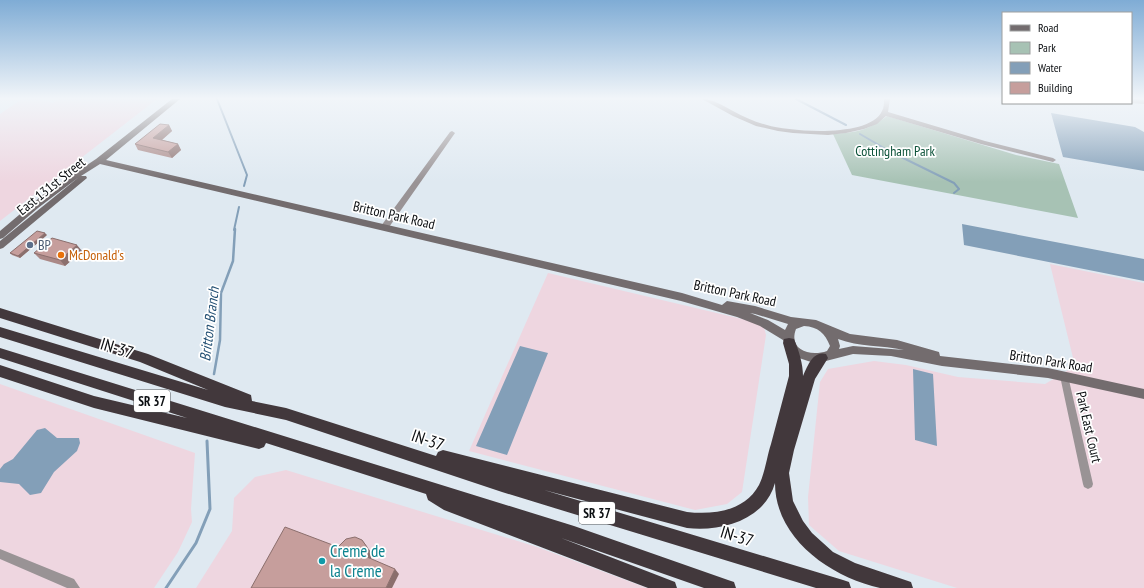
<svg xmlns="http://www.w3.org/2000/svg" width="1144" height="588" font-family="'PT Sans Narrow',sans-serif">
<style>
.commercial{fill:#eed6e0}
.green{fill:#a7c2b4}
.water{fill:#839fb8}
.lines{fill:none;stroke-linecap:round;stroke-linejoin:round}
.stream-far2{stroke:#839fb8;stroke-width:2}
.stream-far1{stroke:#839fb8;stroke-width:2.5}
.stream{stroke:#839fb8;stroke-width:3}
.street{fill:#999395;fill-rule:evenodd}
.secondary{fill:#736c6e;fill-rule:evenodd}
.highway{fill:#42383c;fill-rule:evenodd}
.wall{fill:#aa8886}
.shaded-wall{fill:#8b6f6d}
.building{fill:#c69e9c;stroke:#8b6f6d}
.service-dot{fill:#5c6f8a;stroke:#fff;stroke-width:1.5}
.food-dot{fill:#e8710a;stroke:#fff;stroke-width:1.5}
.culture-dot{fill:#0f9aa8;stroke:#fff;stroke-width:1.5}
.labels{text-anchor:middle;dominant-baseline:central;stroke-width:3.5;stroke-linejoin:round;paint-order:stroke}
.shield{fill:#fff;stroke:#545658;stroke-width:1}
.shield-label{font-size:13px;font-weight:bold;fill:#0b0e11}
.park-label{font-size:14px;fill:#0c5239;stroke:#fff}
.street-label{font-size:14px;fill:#0b0e11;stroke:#fff}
.service-label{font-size:14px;fill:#4e5e75;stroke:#fff;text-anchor:start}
.food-label{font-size:14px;fill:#c56008;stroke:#fff;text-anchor:start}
.water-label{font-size:15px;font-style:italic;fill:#224f73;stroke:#fff}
.near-street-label{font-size:17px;fill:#0b0e11;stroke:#fff}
.near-culture-label{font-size:17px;fill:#0d838f;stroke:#fff;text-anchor:start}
</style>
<rect width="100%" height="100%" fill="#dfe9f1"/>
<path class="commercial" d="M22 99H39L53 103 59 99H157L0 221V114Z
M1050 264 1144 283V588H957L839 551 809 525 808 497 820 382 828 369 874 361 906 365 958 377 1045 384 1075 366Z
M548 273 763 324 766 335 742 492 727 504 695 510 469 451Z
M0 384 195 453 191 509 192 522 178 552 154 588H0Z
M286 470 537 547 647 588H196L232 531 234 498 255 477Z"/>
<path class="green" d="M887 116 1016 155 1059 164 1078 218 852 175 833 134C857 132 867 131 887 116Z"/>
<path class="water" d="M1051 113 1135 127 1144 132V171L1063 157Z
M962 224 1144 259V281L964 245Z
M520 346 548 353 507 455 476 446Z
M913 369 933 374 937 446 915 440Z
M45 428 57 438H79L80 443 77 451 54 472 41 493 30 495 19 484 0 482V469L4 464 13 459 37 430Z"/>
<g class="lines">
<path class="stream-far2" d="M217 99 247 175 244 186
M796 99 846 125
M860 134 889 151 954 183 959 189 954 193
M234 230 239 207"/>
<path class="stream-far1" d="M214 374 220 340 221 293 233 261 235 229"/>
<path class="stream" d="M166 588 196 543 210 509 207 441"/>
<path class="street" d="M702 99C714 99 723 106 733 111 744 117 755 122 767 125 791 132 870 138 882 111 884 108 884 103 884 99H890L888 112 985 141 1053 158 1056 160 1053 162 981 144 886 116 877 124 864 129 846 133 828 135 793 133 778 131 756 126 733 116Z
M1131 99 1144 100V104L1131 103Z
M452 131 455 133 387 230H381L380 228 381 226 450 132Z
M1064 372 1067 373 1068 376 1093 484 1092 487 1088 489 1084 487 1083 484 1060 376 1061 373Z
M0 549 74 579 80 588H67L0 559Z"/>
<path class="secondary" d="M172 99H180L106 160 682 293 722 305 727 301 755 306 791 317 816 320 850 334 897 340 939 352 940 356 1048 368 1144 389V399L1048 378 942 366 891 356 853 354 822 362H811L796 357 787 350 783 340 760 326 737 317 681 301 100 164 81 176H86L87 178 3 248 0 249V241L79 177 38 208 3 238 0 239V231L45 193 96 159ZM750 313 755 314 788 324 785 330 768 320ZM804 326C818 327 825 333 830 346L827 351C810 357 788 350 796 329ZM838 339C859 347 882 345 904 350L853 346 839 349 840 346Z"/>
<path class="highway" d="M0 308 148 354 251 395 252 401 286 408 436 456 438 452 443 450 687 512C714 515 745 511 759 485 765 473 767 456 771 444 777 421 783 399 789 376V364L783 343 784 339 789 338 794 339C799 351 803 364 803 376 807 367 813 350 826 354L828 358 815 379 794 450 789 473 793 501 803 521 812 533 833 552 855 563 911 582 913 588C903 588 890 588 880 588 830 577 775 538 775 483 765 520 721 532 687 528L544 490 843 580 849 582 851 588H816L502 492 286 420 225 407 0 337V327L208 390 140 362 0 318Z
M0 348 574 526 728 580 734 582 736 588H704L561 538 675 582 677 588H648L444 510 428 500 426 494 266 443 264 447 259 449 94 408 0 377V365L94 396 187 418 0 358Z"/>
</g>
<path class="wall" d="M169 125 172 131 162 140 178 144 181 150 172 158 138 150 135 144Z
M47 235 20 258 12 255 10 253Z
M82 251 65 266 40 259 34 253Z"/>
<path class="shaded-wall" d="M169 125 172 131 157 144 153 138Z
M178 144 181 150 172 158 168 152Z
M45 233 47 235 20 258 18 256Z
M77 245 82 251 65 266 60 260Z
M362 540 371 552V562L367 557Z
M395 569 399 574 392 588H386Z"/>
<path class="building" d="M160 124 169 125 153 138 178 144 168 152 135 144Z
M37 231 45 233 18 256 10 253Z
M52 238 77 245 60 260 34 253Z
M285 527 338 547 346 539 355 537 362 540 367 547V557L395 569 386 588H251Z"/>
<linearGradient id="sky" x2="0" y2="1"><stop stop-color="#7facd5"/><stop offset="0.54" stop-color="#f1f5f9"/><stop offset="1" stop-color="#f1f5f9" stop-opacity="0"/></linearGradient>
<rect width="1144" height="182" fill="url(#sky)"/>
<circle class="service-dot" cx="30" cy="245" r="4"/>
<circle class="food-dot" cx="61" cy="255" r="4"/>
<circle class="culture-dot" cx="322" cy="561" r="4"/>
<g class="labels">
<g class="shield">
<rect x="134" y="390" width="36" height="22" rx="3"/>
<rect x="579" y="502" width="36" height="22" rx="3"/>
</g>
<g class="shield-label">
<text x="152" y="401">SR 37</text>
<text x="597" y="513">SR 37</text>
</g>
<g class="park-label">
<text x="895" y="151">Cottingham Park</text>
</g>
<g class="street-label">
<text transform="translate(51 186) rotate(-39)">East 131st Street</text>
<text transform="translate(394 215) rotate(13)">Britton Park Road</text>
<text transform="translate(735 293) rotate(12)">Britton Park Road</text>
<text transform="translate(1051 361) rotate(9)">Britton Park Road</text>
<text transform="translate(1089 427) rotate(77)">Park East Court</text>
</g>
<g class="service-label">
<text x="38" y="245">BP</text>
</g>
<g class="food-label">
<text x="69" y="255">McDonald's</text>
</g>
<g class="water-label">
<text transform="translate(209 324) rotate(-83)">Britton Branch</text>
</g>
<g class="near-street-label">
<text transform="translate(117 348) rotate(17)">IN-37</text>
<text transform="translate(428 440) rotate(19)">IN-37</text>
<text transform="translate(737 536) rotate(17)">IN-37</text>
</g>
<g class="near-culture-label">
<text x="330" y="551">Creme de<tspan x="330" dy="20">la Creme</tspan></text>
</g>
</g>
<rect x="1002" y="12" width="130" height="92" fill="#ffffff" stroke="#9d9fa0"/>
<rect x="1010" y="25" width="20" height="6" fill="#736c6e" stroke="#9d9fa0"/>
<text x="1038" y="32" font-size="12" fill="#0b0e11">Road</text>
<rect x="1010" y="42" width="20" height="12" fill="#a7c2b4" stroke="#9d9fa0"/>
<text x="1038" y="52" font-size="12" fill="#0b0e11">Park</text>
<rect x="1010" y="62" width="20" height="12" fill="#839fb8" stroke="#9d9fa0"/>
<text x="1038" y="72" font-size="12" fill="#0b0e11">Water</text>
<rect x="1010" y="82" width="20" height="12" fill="#c69e9c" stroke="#9d9fa0"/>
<text x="1038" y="92" font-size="12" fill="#0b0e11">Building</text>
</svg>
